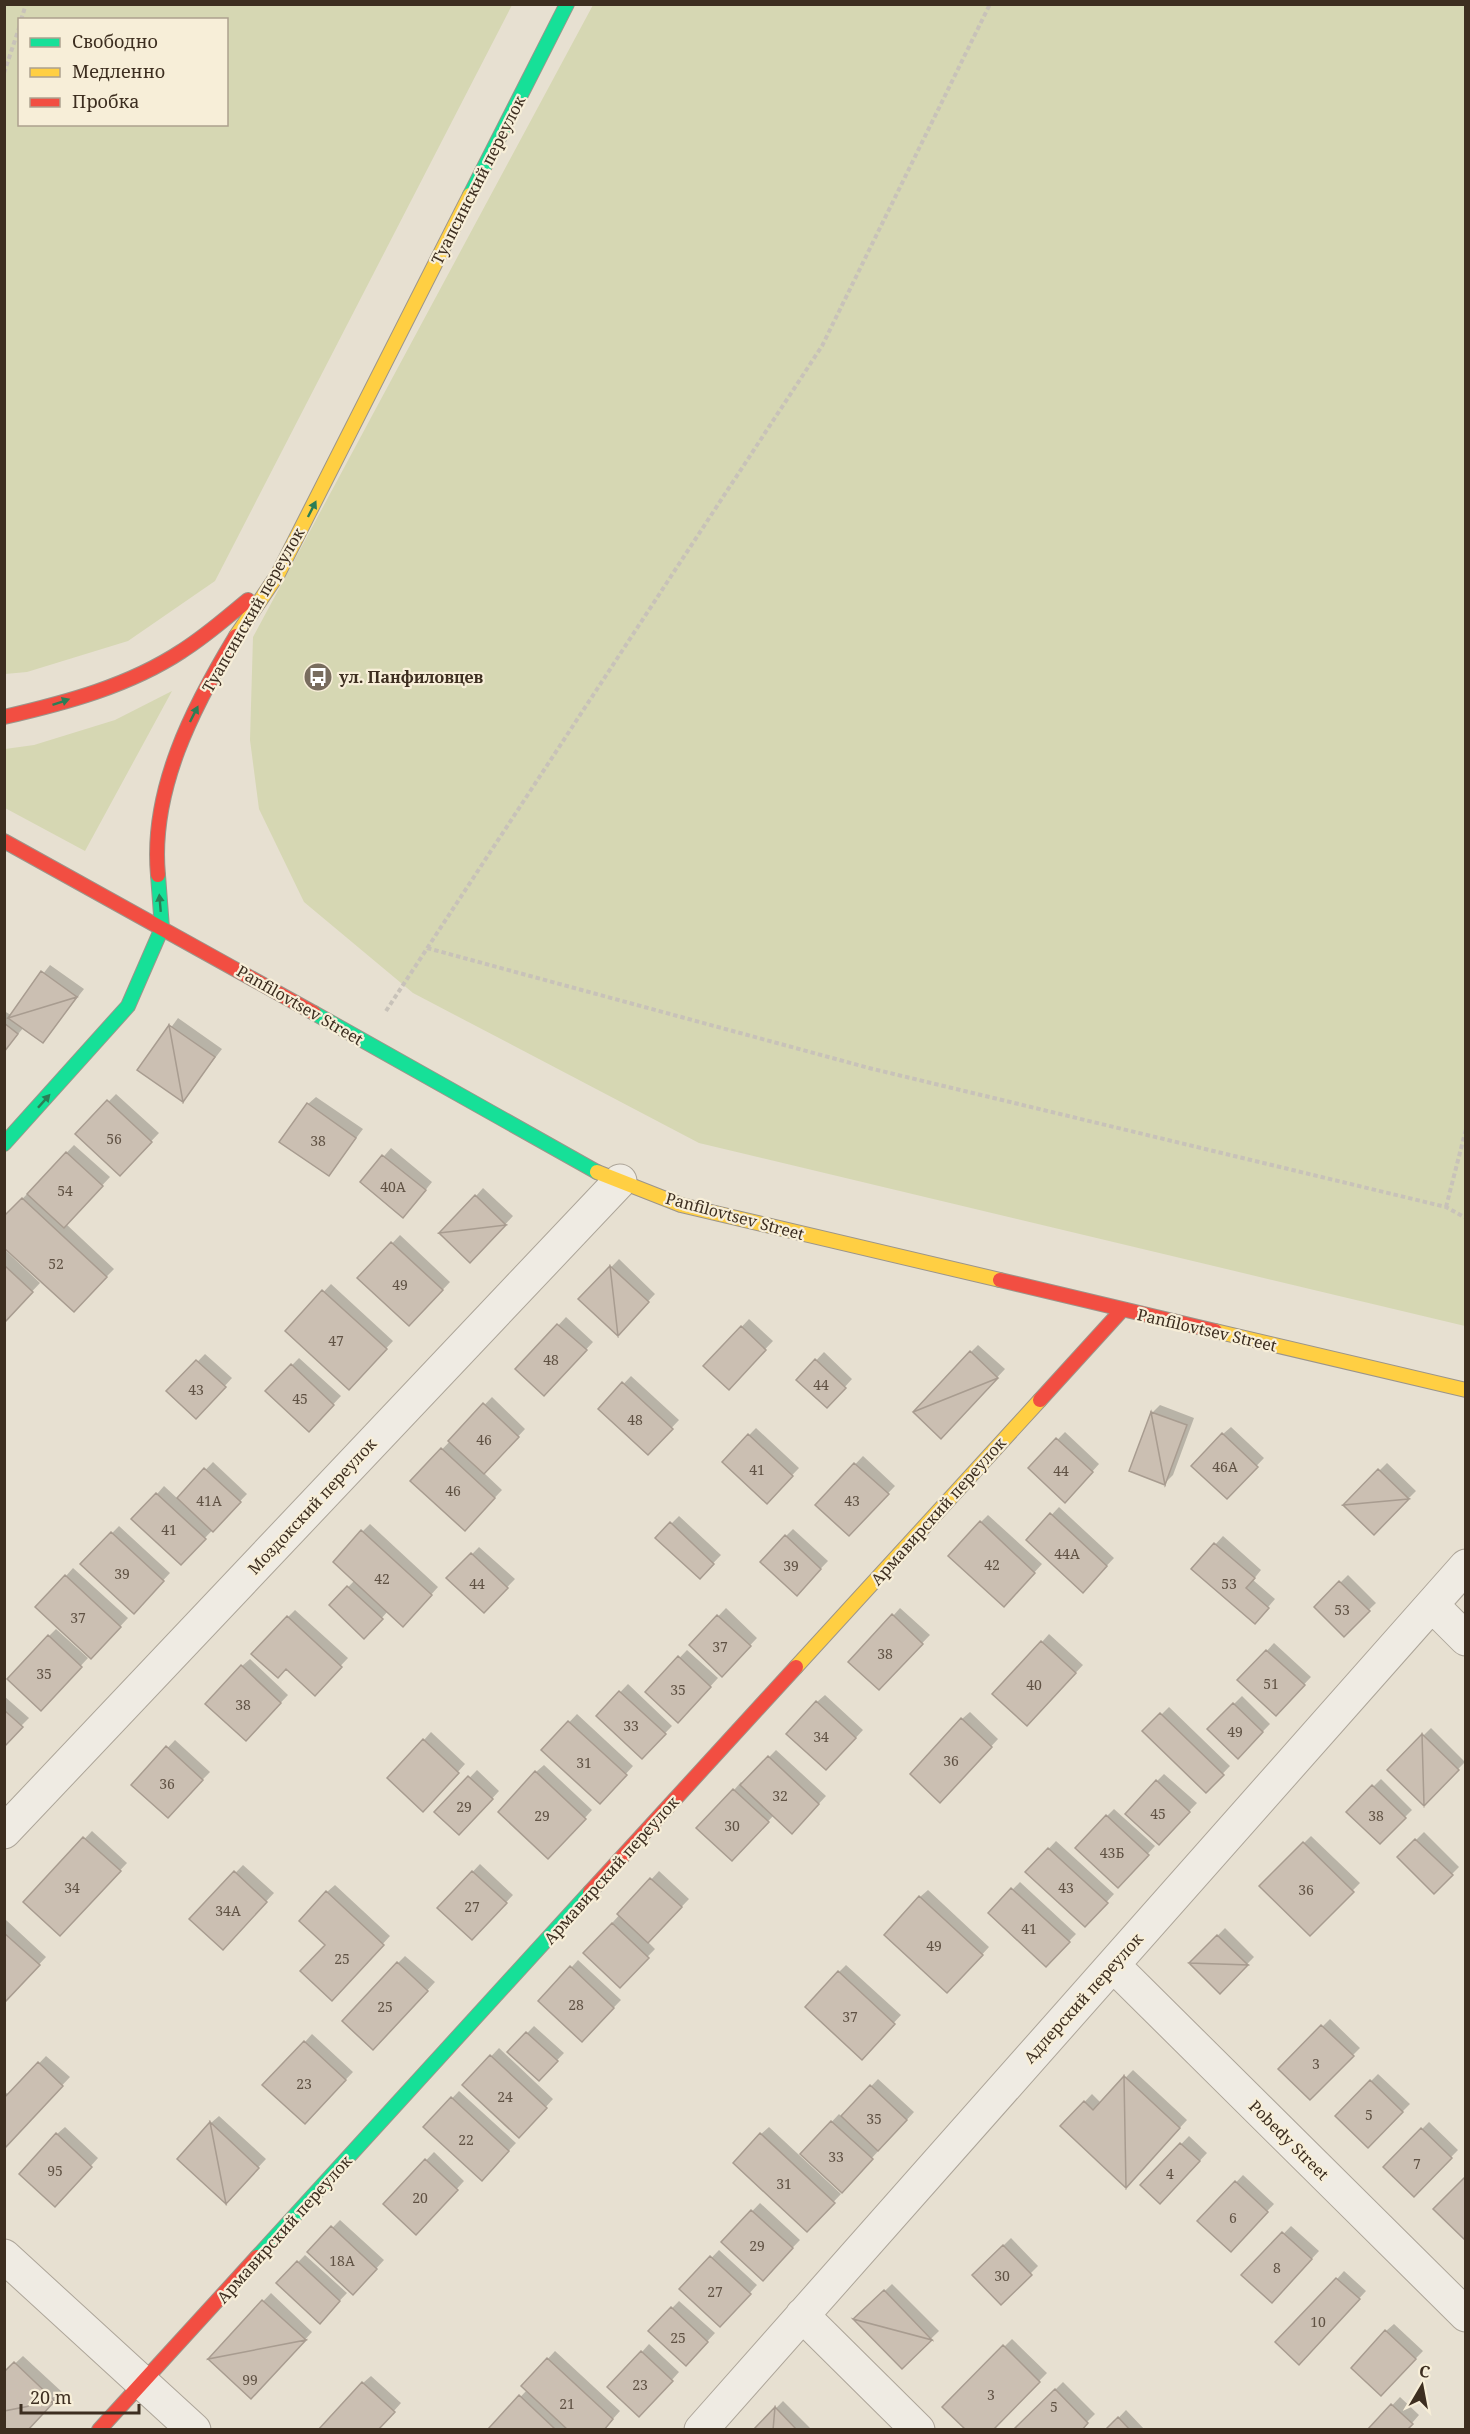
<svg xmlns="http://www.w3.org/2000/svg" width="1470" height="2434" font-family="'Noto Serif',serif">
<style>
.green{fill:#d6d7b3;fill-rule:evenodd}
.shadow{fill:#0003}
.building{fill:#cbbfb2;stroke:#a89c90;stroke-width:1.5}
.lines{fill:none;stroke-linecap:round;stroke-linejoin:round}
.street-casing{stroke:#ada599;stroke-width:35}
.fast-casing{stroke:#9c958a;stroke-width:16}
.slow-casing{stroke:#9c958a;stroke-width:16}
.jam-casing{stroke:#9c958a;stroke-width:16}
.path{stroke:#c8c2b9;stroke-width:4;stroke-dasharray:4.5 3;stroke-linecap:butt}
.street{stroke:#efebe3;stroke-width:33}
.fast{stroke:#16e098;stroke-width:14}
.slow{stroke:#ffcf43;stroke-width:14}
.jam{stroke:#f24e42;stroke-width:14}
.oneway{fill:#2b7e56}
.labels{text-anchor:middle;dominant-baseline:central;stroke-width:4.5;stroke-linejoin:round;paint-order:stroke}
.number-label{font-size:14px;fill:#605244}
.street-label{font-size:16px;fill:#3d2e20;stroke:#f7eed8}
.poi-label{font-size:16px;font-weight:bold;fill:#3d2e20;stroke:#f7eed8;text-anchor:start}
</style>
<rect width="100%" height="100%" fill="#e7e0d1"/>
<path class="green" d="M5 4 512 5 215 581 128 641 27 672 5 674ZM20 20H226V124H20Z
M593 5H1465V1326L699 1143 413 993 304 902 259 809 250 740 253 637Z
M172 691 85 851 5 808V749L34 745 115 720Z"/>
<path class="shadow" d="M50 965 84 989 43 1041 24 1027 4 1051V1011L11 1015Z
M178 1018 222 1049 183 1100 140 1070Z
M116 1094 159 1133 120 1174 77 1134Z
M316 1097 363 1129 329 1174 308 1104Z
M74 1145 110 1177 66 1224 114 1269 74 1310 7 1248 5 1250 40 1283 4 1321V1218Z
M391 1148 432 1182 411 1208 362 1182Z
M483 1188 513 1216 478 1254 476 1196Z
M400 1235 450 1282 417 1317 360 1278Z
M619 1259 655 1294 625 1326 581 1299Z
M331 1284 393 1341 349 1388 287 1331Z
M566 1317 593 1342 552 1386 518 1369Z
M749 1319 773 1341 728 1388 705 1366Z
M978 1345 1005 1369 949 1429 971 1352Z
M824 1352 852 1379 834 1399 798 1380Z
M205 1354 232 1378 203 1410 169 1391Z
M299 1358 341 1396 309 1430 267 1391Z
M631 1376 679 1420 648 1453 600 1409Z
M492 1397 525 1429 484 1473 502 1490 472 1522 412 1481Z
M1160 1405 1194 1418 1173 1475 1165 1483 1152 1413Z
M1231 1427 1264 1458 1227 1497 1223 1434Z
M756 1428 799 1468 774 1494 724 1461Z
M1065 1432 1099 1464 1073 1493 1030 1468Z
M863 1456 895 1486 849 1534 817 1505Z
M213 1462 247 1494 181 1563 157 1494 164 1486 178 1499Z
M1387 1463 1416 1491 1374 1533 1345 1505Z
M1059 1507 1114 1558 1083 1591 1028 1540Z
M988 1515 1042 1564 1011 1598 981 1522Z
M679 1516 721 1555 700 1577 657 1538Z
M370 1524 438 1587 411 1617 388 1611 372 1629 331 1605 355 1580 363 1531Z
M119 1526 170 1573 141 1604 82 1564Z
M793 1529 828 1561 804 1586 786 1536Z
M1223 1536 1261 1570 1253 1580 1275 1599 1262 1614 1193 1569Z
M479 1547 515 1579 484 1611 449 1578Z
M73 1568 128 1618 99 1649 66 1576Z
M1348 1575 1376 1603 1344 1634 1316 1607Z
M726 1608 757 1638 722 1675 691 1645Z
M900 1608 930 1635 879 1688 893 1616Z
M295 1610 348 1658 314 1694 287 1667 288 1617Z
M56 1629 88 1658 48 1701 49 1636Z
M1049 1634 1083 1665 1034 1717 1042 1642Z
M1274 1643 1311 1677 1276 1714 1240 1680Z
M687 1650 718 1678 686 1713 647 1692Z
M250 1659 288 1695 253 1732 242 1666Z
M628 1684 672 1726 642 1757 598 1716Z
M825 1695 863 1730 834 1761 817 1702Z
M4 1696 29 1718 4 1743Z
M1242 1696 1270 1724 1238 1757 1209 1729Z
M1169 1707 1230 1766 1206 1791 1145 1731Z
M970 1712 998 1739 948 1793 962 1719Z
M577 1714 633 1766 607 1795 543 1750Z
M1431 1728 1465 1762 1424 1804 1389 1770Z
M431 1732 465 1764 431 1802 424 1740Z
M175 1740 210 1772 167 1816 133 1785Z
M776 1750 826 1796 800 1824 774 1815 739 1852 734 1790 741 1782 743 1784Z
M544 1765 592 1810 556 1850 536 1772Z
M477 1770 499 1791 467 1826 437 1812Z
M1164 1774 1197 1803 1159 1843 1157 1781Z
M1381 1779 1412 1810 1380 1842 1348 1812Z
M1114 1809 1155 1846 1118 1886 1107 1816Z
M92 1831 127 1863 67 1927 25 1902Z
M1424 1832 1459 1867 1434 1892 1399 1857Z
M1311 1836 1360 1883 1310 1934 1261 1886Z
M1056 1841 1114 1894 1085 1925 1027 1872Z
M480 1864 513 1895 479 1931 439 1908Z
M243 1865 274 1893 230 1940 191 1919Z
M659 1871 689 1899 648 1942 655 1949 620 1985 585 1953Z
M1020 1882 1076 1934 1046 1965 990 1913Z
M335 1885 390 1936 339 1992 327 1945V1892Z
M928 1890 989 1947 955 1984 920 1897Z
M6 1920 46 1957 4 2002V1921Z
M1225 1928 1254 1957 1220 1992 1191 1963Z
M405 1956 435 1982 381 2040 398 1963Z
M578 1960 621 2000 590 2032 571 1968Z
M846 1965 901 2015 869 2050 839 1972Z
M1330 2019 1360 2048 1310 2098 1280 2069Z
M534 2026 564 2053 539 2079 509 2052Z
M312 2034 353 2072 305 2122V2042Z
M499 2048 553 2099 527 2128 464 2085Z
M46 2056 70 2077 4 2147V2091L9 2095Z
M1133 2070 1187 2120 1133 2178 1062 2126 1092 2094 1101 2103Z
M1378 2074 1410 2104 1368 2146 1337 2116Z
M878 2079 914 2112 849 2183 802 2154 839 2114 842 2117Z
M459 2091 516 2143 482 2179 425 2127Z
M219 2116 266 2159 233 2194 211 2123Z
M1429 2122 1458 2150 1414 2195 1385 2167Z
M65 2127 98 2158 62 2198 57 2134Z
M769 2127 841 2194 807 2230 761 2134Z
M1189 2136 1207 2153 1168 2195 1142 2185Z
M434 2152 464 2181 423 2226 385 2204Z
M1243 2175 1274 2204 1230 2250 1200 2221Z
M760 2203 800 2240 770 2271 723 2242Z
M340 2220 384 2260 361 2285 309 2252Z
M1291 2226 1319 2251 1279 2294 1244 2275Z
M1011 2238 1038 2266 1001 2303 974 2275Z
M719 2250 757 2285 728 2317 682 2289Z
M305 2255 347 2293 327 2314 278 2283Z
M1344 2271 1366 2291 1307 2355 1337 2279Z
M892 2284 939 2331 902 2367 856 2319Z
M271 2293 312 2332 259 2390 210 2358Z
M679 2301 715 2333 686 2364 650 2331Z
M1394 2324 1423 2351 1381 2394 1386 2331Z
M1012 2339 1047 2373 991 2430 944 2407Z
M649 2344 679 2372 647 2408 642 2352Z
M555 2351 620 2411 603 2430 490 2429 527 2390 523 2386Z
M23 2356 62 2392 27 2430 4 2374Z
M371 2376 401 2403 377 2430 363 2383Z
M1063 2382 1095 2414 1079 2430H1015Z
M1400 2397 1419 2415 1406 2430H1369Z
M783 2401 812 2430H755Z
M1126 2410 1145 2430H1107Z"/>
<path class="building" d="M41 971 77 997 8 1018Z
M77 997 43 1043 8 1018Z
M4 1023 18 1034 4 1052Z
M169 1025 183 1102 137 1070Z
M169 1025 215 1057 183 1102Z
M107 1100 152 1142 120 1176 75 1134Z
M307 1103 356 1138 329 1176 279 1142Z
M66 1152 103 1186 64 1228 27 1194Z
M382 1155 426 1190 403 1218 360 1182Z
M475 1195 506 1225 439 1233Z
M22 1198 107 1277 74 1312 4 1248V1216Z
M506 1225 470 1263 439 1233Z
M391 1242 443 1290 409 1326 357 1278Z
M4 1265 33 1292 4 1323Z
M610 1266 618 1336 578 1299Z
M610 1266 649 1302 618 1336Z
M322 1290 387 1349 349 1390 285 1331Z
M557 1324 587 1350 544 1396 515 1369Z
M741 1326 766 1350 729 1390 703 1366Z
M970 1351 998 1378 913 1412Z
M815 1359 846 1388 827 1408 796 1380Z
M196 1360 226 1387 196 1419 166 1391Z
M291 1364 334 1405 309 1432 265 1391Z
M998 1378 941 1439 913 1412Z
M622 1382 673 1429 648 1455 598 1409Z
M483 1403 519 1437 484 1474 448 1441Z
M1151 1412 1165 1485 1129 1471Z
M1151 1412 1187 1425 1165 1485Z
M1222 1433 1258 1467 1227 1499 1191 1466Z
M748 1434 793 1476 767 1504 722 1462Z
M1056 1438 1093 1472 1065 1503 1028 1468Z
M441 1448 495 1498 465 1531 410 1481Z
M854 1463 889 1494 849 1536 815 1505Z
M204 1468 241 1502 213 1532 177 1498Z
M1378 1469 1409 1499 1343 1505Z
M156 1493 206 1539 181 1565 131 1519Z
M1409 1499 1374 1535 1343 1505Z
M1050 1513 1107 1566 1083 1593 1026 1540Z
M980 1521 1035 1573 1004 1607 948 1556Z
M670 1522 714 1564 700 1579 655 1538Z
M361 1530 432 1595 403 1627 333 1562Z
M111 1532 164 1581 134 1614 80 1564Z
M785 1535 821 1569 797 1596 760 1562Z
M1214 1543 1255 1578 1246 1588 1269 1608 1255 1624 1191 1569Z
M471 1553 508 1588 484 1613 446 1578Z
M65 1575 121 1627 91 1659 35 1607Z
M1339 1581 1370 1611 1344 1637 1314 1607Z
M347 1586 383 1619 364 1639 329 1605Z
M892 1614 923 1644 879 1690 848 1662Z
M717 1615 751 1646 722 1677 689 1645Z
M287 1616 342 1667 315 1696 286 1669 278 1678 251 1654Z
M48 1635 82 1667 41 1711 7 1679Z
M1041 1641 1076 1673 1027 1726 992 1694Z
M1266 1650 1305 1685 1276 1716 1237 1680Z
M678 1656 711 1687 678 1723 645 1692Z
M241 1665 281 1703 246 1741 205 1704Z
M619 1691 666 1734 642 1759 596 1716Z
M816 1701 856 1738 826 1770 786 1734Z
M1233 1703 1263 1732 1238 1759 1207 1729Z
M4 1710 23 1727 5 1746 4 1745Z
M1160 1713 1224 1775 1206 1793 1142 1731Z
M961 1718 992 1747 940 1803 910 1774Z
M568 1721 627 1775 600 1804 541 1750Z
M1422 1734 1459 1770 1424 1806Z
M1422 1734 1424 1806 1387 1770Z
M423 1739 459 1773 423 1812 387 1778Z
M166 1746 203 1780 168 1818 131 1785Z
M768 1756 819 1804 792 1834 740 1785Z
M535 1771 586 1819 548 1859 498 1812Z
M468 1776 493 1799 459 1835 434 1812Z
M1156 1780 1190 1812 1159 1845 1125 1814Z
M1372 1785 1406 1818 1380 1844 1346 1812Z
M733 1789 769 1822 732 1861 696 1828Z
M1106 1815 1149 1855 1118 1888 1075 1848Z
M83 1837 121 1871 60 1936 23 1902Z
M1415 1839 1453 1875 1434 1894 1397 1857Z
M1303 1842 1354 1892 1310 1936 1259 1886Z
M1048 1848 1108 1903 1085 1927 1025 1872Z
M234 1871 267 1902 223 1950 189 1919Z
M472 1871 507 1903 472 1940 437 1908Z
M650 1878 682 1907 648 1943 617 1914Z
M1011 1888 1070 1942 1046 1967 988 1913Z
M326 1891 384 1945 332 2001 300 1971 325 1945 299 1921Z
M919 1896 983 1955 947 1993 884 1935Z
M612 1923 649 1958 620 1988 583 1953Z
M4 1933 40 1965 4 2003Z
M1217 1935 1248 1965 1189 1963Z
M397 1962 428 1991 373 2050 342 2021Z
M1189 1963 1248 1965 1220 1994Z
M570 1966 614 2008 582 2042 538 2001Z
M838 1971 895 2024 862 2060 805 2007Z
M1321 2025 1354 2056 1310 2100 1278 2069Z
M526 2032 558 2061 539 2081 507 2052Z
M304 2041 346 2080 305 2124 262 2085Z
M490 2055 547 2108 519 2138 462 2085Z
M38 2062 63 2086 4 2149V2098Z
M1124 2076 1180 2128 1126 2188Z
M1124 2076 1126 2188 1060 2126 1084 2101 1093 2110Z
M1370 2080 1403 2112 1368 2148 1335 2116Z
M870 2085 907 2120 878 2151 841 2116Z
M451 2097 509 2151 482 2181 423 2127Z
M831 2121 873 2159 842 2193 800 2154Z
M210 2122 259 2168 226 2204Z
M210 2122 226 2204 177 2159Z
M1421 2128 1452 2158 1414 2197 1383 2167Z
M56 2133 92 2167 55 2207 19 2174Z
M760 2133 835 2203 807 2232 733 2163Z
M1180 2143 1200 2161 1160 2204 1140 2185Z
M425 2159 458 2190 416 2235 383 2204Z
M1466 2176V2241L1433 2209Z
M1235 2181 1268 2212 1231 2252 1197 2221Z
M751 2210 793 2248 763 2281 721 2242Z
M331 2226 377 2269 353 2295 307 2252Z
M1282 2232 1312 2259 1272 2303 1241 2275Z
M1003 2245 1032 2275 1001 2305 972 2275Z
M710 2256 751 2294 720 2327 679 2289Z
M297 2261 340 2301 320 2324 276 2283Z
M1336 2278 1360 2299 1299 2365 1275 2342Z
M884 2290 932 2340 853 2319Z
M262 2300 306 2340 208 2359Z
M671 2307 708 2342 686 2366 648 2331Z
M853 2319 932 2340 902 2369Z
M1385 2330 1416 2359 1381 2396 1351 2368Z
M306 2340 251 2399 208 2359Z
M1003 2345 1040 2382 993 2430H966L942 2407Z
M641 2351 673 2381 639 2417 607 2387Z
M547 2358 613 2419 604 2430H568L521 2386Z
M14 2362 55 2401 4 2411V2372Z
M362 2382 395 2412 378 2430H318Z
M1055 2389 1088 2423 1082 2430H1013Z
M519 2395 556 2430 488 2429Z
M55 2401 28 2430H4V2411Z
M1391 2404 1413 2424 1407 2430H1367Z
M775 2407 797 2430H773Z
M775 2407 773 2430H753Z
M1118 2417 1130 2430H1105Z"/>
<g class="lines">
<g class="street-casing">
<path id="street" d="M1432 1605 1466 1639
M4 1832 620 1181
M1113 1965 1466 2315
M4 2256 194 2430
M802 2315 918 2430
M701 2430 1466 1566"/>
</g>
<g class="fast-casing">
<path id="fast" d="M470 195 567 4
M314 1013 597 1172
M4 1144 128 1006 162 928 158 875
M257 2257 590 1892"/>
</g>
<g class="slow-casing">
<path id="slow" d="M236 636 278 574 470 195
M597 1172 681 1205 1000 1280
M1215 1331 1466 1390
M796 1667 1040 1400"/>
</g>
<g class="jam-casing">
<path id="jam" d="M4 717C65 703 129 686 182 651 206 636 226 618 248 600
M4 841 314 1013
M158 875C150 790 193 707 236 636
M1000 1280 1215 1331
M1040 1400 1122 1310
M590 1892 796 1667
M99 2430 257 2257"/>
</g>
<path class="path" d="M21 20 26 4
M4 73 20 25
M427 948 869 1068 1446 1207 1466 1218
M386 1011 822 346 990 4
M1446 1207 1466 1129"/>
<use href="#street" class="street"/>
<use href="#fast" class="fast"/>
<use href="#slow" class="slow"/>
<use href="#jam" class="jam"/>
</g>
<defs><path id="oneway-solid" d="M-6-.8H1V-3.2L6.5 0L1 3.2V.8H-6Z" transform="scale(1.5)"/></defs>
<g class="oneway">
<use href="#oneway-solid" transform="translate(312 509) rotate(-63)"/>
<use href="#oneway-solid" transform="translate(61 702) rotate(-19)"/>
<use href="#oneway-solid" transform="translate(194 714) rotate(-63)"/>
<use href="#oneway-solid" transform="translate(160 903) rotate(-95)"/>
<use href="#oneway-solid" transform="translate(44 1101) rotate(-48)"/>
</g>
<defs>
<g id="bus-disc" transform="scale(1.5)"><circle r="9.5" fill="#786c5e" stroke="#f7eed8"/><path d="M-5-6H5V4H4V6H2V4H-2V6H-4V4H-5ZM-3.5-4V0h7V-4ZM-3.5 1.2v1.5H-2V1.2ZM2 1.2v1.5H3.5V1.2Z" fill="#fff"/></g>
</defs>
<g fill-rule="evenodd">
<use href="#bus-disc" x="318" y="677"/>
</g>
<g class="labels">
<g class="number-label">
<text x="114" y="1138">56</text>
<text x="318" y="1140">38</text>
<text x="393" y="1186">40А</text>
<text x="65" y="1190">54</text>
<text x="56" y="1263">52</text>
<text x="400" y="1284">49</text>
<text x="336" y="1340">47</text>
<text x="551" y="1359">48</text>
<text x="821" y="1384">44</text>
<text x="196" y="1389">43</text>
<text x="300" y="1398">45</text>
<text x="635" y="1419">48</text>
<text x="484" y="1439">46</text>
<text x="1225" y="1466">46А</text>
<text x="757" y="1469">41</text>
<text x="1061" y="1470">44</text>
<text x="453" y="1490">46</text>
<text x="209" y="1500">41А</text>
<text x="852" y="1500">43</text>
<text x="169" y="1529">41</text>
<text x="1067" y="1553">44А</text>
<text x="992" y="1564">42</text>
<text x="791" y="1565">39</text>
<text x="122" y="1573">39</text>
<text x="382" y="1578">42</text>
<text x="477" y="1583">44</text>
<text x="1229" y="1583">53</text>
<text x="1342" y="1609">53</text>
<text x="78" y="1617">37</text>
<text x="720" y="1646">37</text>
<text x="885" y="1653">38</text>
<text x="44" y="1673">35</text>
<text x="1271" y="1683">51</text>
<text x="1034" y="1684">40</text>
<text x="678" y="1689">35</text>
<text x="243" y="1704">38</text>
<text x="631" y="1725">33</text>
<text x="1235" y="1731">49</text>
<text x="821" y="1736">34</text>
<text x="951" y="1760">36</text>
<text x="584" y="1762">31</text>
<text x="167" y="1783">36</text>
<text x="780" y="1795">32</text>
<text x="464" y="1806">29</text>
<text x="1158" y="1813">45</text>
<text x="542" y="1815">29</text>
<text x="1376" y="1815">38</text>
<text x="732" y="1825">30</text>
<text x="1112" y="1852">43Б</text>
<text x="72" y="1887">34</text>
<text x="1066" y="1887">43</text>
<text x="1306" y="1889">36</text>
<text x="472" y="1906">27</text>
<text x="228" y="1910">34А</text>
<text x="1029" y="1928">41</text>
<text x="934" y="1945">49</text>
<text x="342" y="1958">25</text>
<text x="576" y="2004">28</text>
<text x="385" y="2006">25</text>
<text x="850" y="2016">37</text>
<text x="1316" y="2063">3</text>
<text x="304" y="2083">23</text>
<text x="505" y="2096">24</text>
<text x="1369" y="2114">5</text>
<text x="874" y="2118">35</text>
<text x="466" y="2139">22</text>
<text x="836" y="2156">33</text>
<text x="1417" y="2163">7</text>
<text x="55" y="2170">95</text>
<text x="1170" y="2173">4</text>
<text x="784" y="2183">31</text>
<text x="420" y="2197">20</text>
<text x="1233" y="2217">6</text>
<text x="757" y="2245">29</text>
<text x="342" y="2260">18А</text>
<text x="1277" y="2267">8</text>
<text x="1002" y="2275">30</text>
<text x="715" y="2291">27</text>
<text x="1318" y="2321">10</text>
<text x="678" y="2337">25</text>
<text x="250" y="2379">99</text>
<text x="640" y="2384">23</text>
<text x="991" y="2394">3</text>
<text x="567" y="2403">21</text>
<text x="1054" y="2406">5</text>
</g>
<g class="street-label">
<text transform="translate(478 180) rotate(-63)">Туапсинский переулок</text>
<text transform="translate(253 610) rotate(-60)">Туапсинский переулок</text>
<text transform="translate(300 1005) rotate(30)">Panfilovtsev Street</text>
<text transform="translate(735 1216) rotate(15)">Panfilovtsev Street</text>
<text transform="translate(1207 1330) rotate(13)">Panfilovtsev Street</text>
<text transform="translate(312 1506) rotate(-47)">Моздокский переулок</text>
<text transform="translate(938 1511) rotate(-48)">Армавирский переулок</text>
<text transform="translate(611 1870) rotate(-48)">Армавирский переулок</text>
<text transform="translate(1083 1998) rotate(-48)">Адлерский переулок</text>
<text transform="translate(1289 2140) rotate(45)">Pobedy Street</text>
<text transform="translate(284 2229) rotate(-48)">Армавирский переулок</text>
</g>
<g class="poi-label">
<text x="339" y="677">ул. Панфиловцев</text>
</g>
</g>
<rect width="1470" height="2434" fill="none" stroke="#3d2e20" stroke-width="12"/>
<rect x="18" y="18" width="210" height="108" fill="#f7eed8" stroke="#ada18e" stroke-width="1.5"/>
<rect x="30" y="38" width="30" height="9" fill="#16e098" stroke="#ada18e" stroke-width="1.5"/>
<text x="72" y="48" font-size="18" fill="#3d2e20">Свободно</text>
<rect x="30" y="68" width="30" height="9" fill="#ffcf43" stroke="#ada18e" stroke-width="1.5"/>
<text x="72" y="78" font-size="18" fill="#3d2e20">Медленно</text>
<rect x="30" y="98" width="30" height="9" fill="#f24e42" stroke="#ada18e" stroke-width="1.5"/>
<text x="72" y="108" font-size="18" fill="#3d2e20">Пробка</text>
<g transform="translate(1422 2386) rotate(10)" stroke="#f7eed8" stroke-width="4.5" paint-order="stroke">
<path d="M0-4.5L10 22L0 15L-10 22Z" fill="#3d2e20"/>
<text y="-9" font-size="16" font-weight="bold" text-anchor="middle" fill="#3d2e20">С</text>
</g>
<path d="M21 2404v9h118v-9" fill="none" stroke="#3d2e20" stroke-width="3"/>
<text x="30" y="2404" font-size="18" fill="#3d2e20" stroke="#f7eed8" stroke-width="4.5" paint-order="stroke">20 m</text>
</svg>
